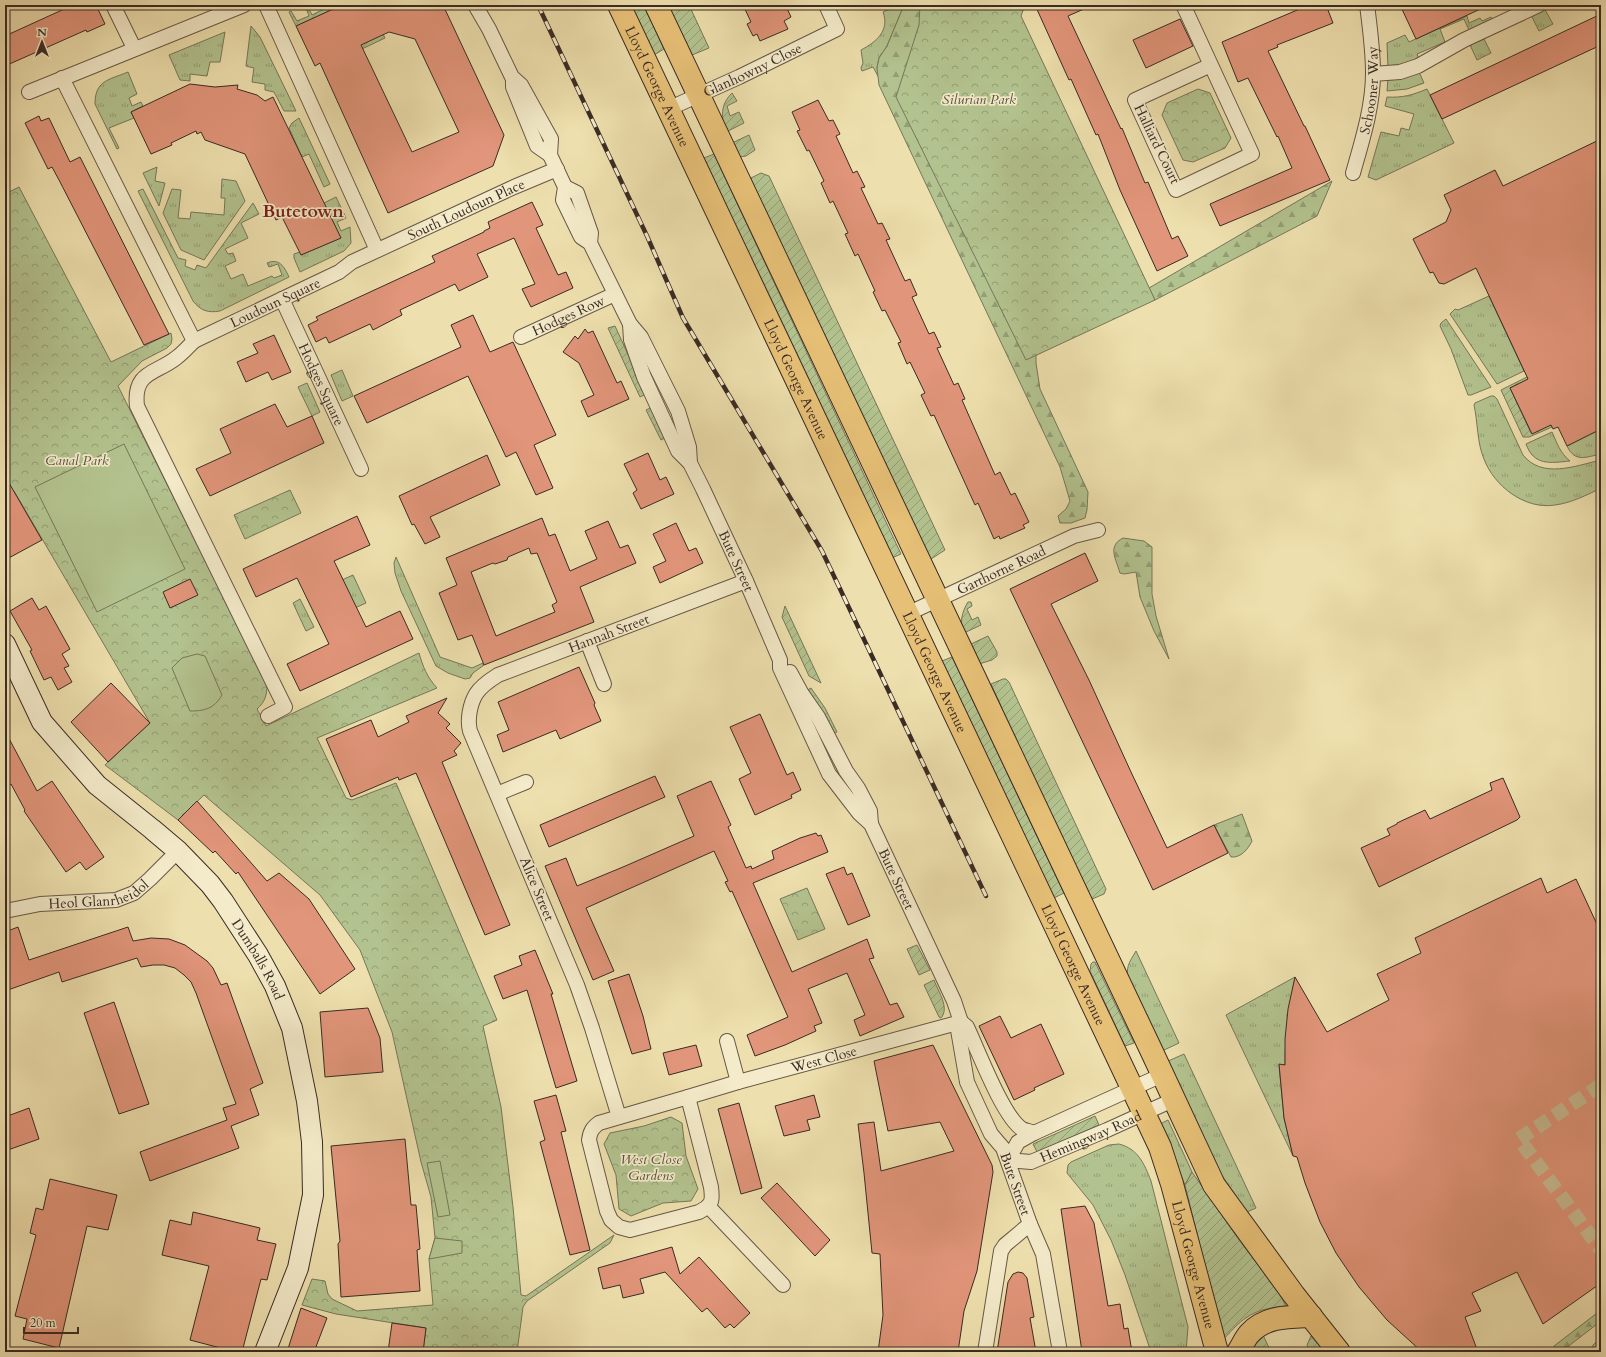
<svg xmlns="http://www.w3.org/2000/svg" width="1606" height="1357" font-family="Cardo,serif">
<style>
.grass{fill:url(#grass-tufts);stroke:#76775a}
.forest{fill:url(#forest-firs);stroke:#76775a}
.park{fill:url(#park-crowns);stroke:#76775a}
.garden{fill:url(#garden-furrows);stroke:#76775a}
.pitch{fill:#b3c38f;stroke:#76775a}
.building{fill:#e1957a;stroke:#3a2b25;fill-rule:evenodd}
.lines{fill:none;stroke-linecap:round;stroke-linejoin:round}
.street-tunnel{stroke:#cabc93;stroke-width:14;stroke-dasharray:14 7;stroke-linecap:butt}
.street-casing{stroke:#675847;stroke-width:16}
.secondary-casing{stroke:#3a2b25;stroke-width:22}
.primary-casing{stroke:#3a2b25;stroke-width:24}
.street{stroke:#f4ebca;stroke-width:14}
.secondary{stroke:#f4ebca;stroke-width:20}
.primary{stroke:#e7c077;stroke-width:22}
.rail-casing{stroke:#3a2b25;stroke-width:4.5}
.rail{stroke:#f4ebca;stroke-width:3;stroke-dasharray:9;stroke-linecap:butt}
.labels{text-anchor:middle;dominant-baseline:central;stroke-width:3.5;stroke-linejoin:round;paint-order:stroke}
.street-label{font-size:14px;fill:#3a2b25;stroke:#f4ebca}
.park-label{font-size:14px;font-style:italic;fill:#585140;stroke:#f4ebca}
.district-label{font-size:18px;font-weight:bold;fill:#7a1f14;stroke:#f4ebca}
</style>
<defs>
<pattern id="grass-tufts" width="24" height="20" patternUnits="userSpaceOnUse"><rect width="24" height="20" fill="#b3c38f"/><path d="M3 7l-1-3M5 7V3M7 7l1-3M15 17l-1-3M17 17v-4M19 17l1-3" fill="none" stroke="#939f75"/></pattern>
<pattern id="forest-firs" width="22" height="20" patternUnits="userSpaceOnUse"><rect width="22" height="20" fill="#b3c38f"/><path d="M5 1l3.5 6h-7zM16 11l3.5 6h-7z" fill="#939f75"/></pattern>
<pattern id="park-crowns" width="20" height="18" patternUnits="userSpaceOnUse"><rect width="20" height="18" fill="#b3c38f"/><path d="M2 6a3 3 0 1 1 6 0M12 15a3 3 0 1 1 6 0" fill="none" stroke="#939f75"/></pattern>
<pattern id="garden-furrows" width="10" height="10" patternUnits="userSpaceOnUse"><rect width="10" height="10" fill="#b3c38f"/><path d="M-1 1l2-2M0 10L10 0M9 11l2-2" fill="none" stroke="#939f75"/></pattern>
</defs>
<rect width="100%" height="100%" fill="#eee0ae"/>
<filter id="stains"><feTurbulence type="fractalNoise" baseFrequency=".005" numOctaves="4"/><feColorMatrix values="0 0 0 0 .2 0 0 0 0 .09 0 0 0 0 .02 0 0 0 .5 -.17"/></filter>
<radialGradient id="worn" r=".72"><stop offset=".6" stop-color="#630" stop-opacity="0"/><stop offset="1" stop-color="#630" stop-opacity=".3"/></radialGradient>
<path class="grass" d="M898 5H904L887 46 879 58 877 68 879 78 873 67 862 71 861 68 863 63 861 50C876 42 890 31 883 12Z
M1544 8 1553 24 1539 31 1531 15Z
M1467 16 1469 23 1480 18 1482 21 1491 17 1492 19 1469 30 1464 19 1440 29 1445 42 1417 54 1419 60 1407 65 1388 68 1387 43 1405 35 1409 42Z
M251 26 260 37 296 111H284L274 92 265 90V84L252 82 254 68 246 66Z
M225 32 220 62H210L207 76 190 74V81L180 80 169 55Z
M1484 39 1491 53 1477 60 1470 45Z
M128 72 137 94 129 98 132 106 141 102 143 106 131 112 134 118 109 128 119 148 117 149 95 104C95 80 109 80 128 72Z
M1419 72 1424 83 1407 89 1387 91 1388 78Z
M1427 89 1454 143 1376 180 1368 177 1381 132 1399 136 1401 128 1409 130 1414 114 1385 106 1387 97C1402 98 1413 95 1427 89Z
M299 118 330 184 324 187 309 154 302 157 289 128 292 123Z
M157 167 155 181 165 183 159 206 143 173Z
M222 179 236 181 245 201 204 260 181 250 163 213 172 189 181 190 178 218 190 219 191 212 224 215 225 198H221Z
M143 189 178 258 186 260 185 266 195 270 197 265 206 268 253 203 259 214 241 223 248 238 225 249 228 254 233 253 236 261 225 266 231 279 243 274 248 286 272 276 274 278 282 275 278 264 269 267 267 263C279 258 284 266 289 277L220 311C208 313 201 311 193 301L138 191Z
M336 197 346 218 337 222 341 231 350 227 351 243 344 251 300 272 294 258V254L300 252 301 255 341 238 324 203Z
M1489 296 1524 371 1497 384 1450 314 1455 309 1458 310Z
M1446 319 1491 387 1471 395H1468L1451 349 1440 326 1441 323Z
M342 370 353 396 342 401 331 375Z
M307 383 320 412 312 416 298 387Z
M1491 396H1494L1497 399 1523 455C1542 479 1575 466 1601 460V488C1587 495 1571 503 1555 505 1525 510 1494 486 1484 459 1477 443 1478 423 1474 405L1475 403Z
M1601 429V454C1586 457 1575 463 1567 446Z
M1552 432C1557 443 1560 453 1570 461 1550 463 1534 466 1526 444Z
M396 557 440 657 472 668 483 663 484 665 473 673 470 678 465 679 448 673 436 666 401 591 395 573 394 563Z
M353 575 366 603 337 616 324 588Z
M300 599 314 627 306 631 293 603Z
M1136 951 1179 1043 1162 1051 1129 982C1125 967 1129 963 1136 951Z
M1295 977C1289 1007 1285 1035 1285 1065H1279L1284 1118 1293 1156 1226 1015Z
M1184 1054 1256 1208 1247 1212 1219 1171 1166 1062Z
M1168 1120 1192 1172 1185 1185 1160 1124Z
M1119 1144C1138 1149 1144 1163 1151 1181L1188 1327 1186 1352H1151L1125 1275 1111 1240 1093 1205 1067 1173 1068 1165 1071 1162 1109 1145Z
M1601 1338V1352H1588L1594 1344Z"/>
<path class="forest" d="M904 5H977L1036 341V363L1040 389 1088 492 1087 510 1085 518 1071 523H1060L1058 516 1066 509 1070 501 1060 467 879 85 877 68 879 58 887 46Z
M1332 181 1317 216 1155 300 1149 288Z
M1123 538 1144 541 1152 547V594L1156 616 1169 659 1154 631 1140 597 1136 572 1124 574 1120 573C1116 559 1107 546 1123 538Z
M1242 814 1252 841C1248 849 1241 858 1231 857L1214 825Z
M1601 1310V1321L1561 1352H1556L1554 1346Z"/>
<path class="park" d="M920 5H1025L1021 16 1155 300 1026 360 896 97 919 25Z
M1198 89 1210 93 1231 138 1225 148 1193 162 1183 160 1162 115 1167 103Z
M19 187 111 362 171 333 172 339 171 344 167 348 142 361 118 386 267 685C267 695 265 702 257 709L266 726 419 653C423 667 427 677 437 688L317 738 346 798 352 800 396 783 497 1020 483 1026 501 1107 513 1207 521 1295 526 1296 614 1235 610 1243 527 1301 523 1307 517 1352H423L426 1328 336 1314 302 1305 312 1279 325 1281 328 1294 332 1299 357 1311 433 1305 429 1259 435 1238 431 1197 421 1162 392 1032 360 950 320 895 204 795 178 820 105 765 150 723 14 491 5 495V194Z
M290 490 301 513 245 539 234 515Z
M807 888 825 929 798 940 780 899Z
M671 1117 682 1123 686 1156 698 1189 691 1201 663 1203 631 1216 619 1209 616 1175 604 1144 610 1133 644 1126Z"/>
<path class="garden" d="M305 5H307L312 15 330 6V5H342L296 26 289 12 291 11 297 21 309 16Z
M631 5H644L664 49 654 55Z
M668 5H689L709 48 692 55Z
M383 34 385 38 345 57 343 53Z
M732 93 737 101 727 106 730 116 739 112 744 123 726 132C721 117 720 105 732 93Z
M749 135 755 150 746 156 739 157 732 143Z
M714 154 901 554 892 558 704 158Z
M761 173 769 176 945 550 931 559 928 558 751 181V178Z
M615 326 646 394 640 397 608 328Z
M1527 377 1529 379 1510 388 1531 433 1551 425 1552 427 1529 437H1523L1501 390Z
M652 407 667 437 661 440 646 410Z
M968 602H971L972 606 967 609 972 620 978 617 981 625 964 633C959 622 962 612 968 602Z
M785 606 821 683 809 676 782 617Z
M988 636 997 652V656L992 660 979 664 969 645Z
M952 657 1064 893 1054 898 942 661Z
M1003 679H1006L1009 682 1106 889 1104 894 1092 899 1090 898 1000 709 1001 706 991 684Z
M811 688 825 708 837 732 832 734 806 691Z
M917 945 930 970 919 975 907 949Z
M1093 962H1095L1134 1043 1125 1046 1090 971 1091 964Z
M934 980C938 991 950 1008 941 1018L939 1017 924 985Z
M1095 1116 1099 1125 1037 1152 1033 1144Z
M1192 1172 1239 1240 1276 1288 1286 1306C1254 1309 1244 1316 1223 1340L1185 1185Z
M1262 1333 1271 1352H1243Z
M1311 1336 1325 1352H1310L1307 1345Z"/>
<path class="pitch" d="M124 444 185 569 97 612 35 487Z
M197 654 205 656 222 695C214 709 204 711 190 711L172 668 182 658Z
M440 1161 450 1215 438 1217 427 1163Z
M435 1238 462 1241V1253L429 1259Z"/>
<path class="building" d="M73 5H96L105 24 87 32 86 30 5 66V36Z
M342 5H443L504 135 493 166 388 213 320 63 315 66 296 26ZM389 32 415 39 459 132 412 152 361 45Z
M743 5H779L781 8 786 6 791 17 784 21 788 29 760 41 757 34 753 36 747 24 751 22Z
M1035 5H1093L1068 16 1121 129 1122 128 1145 183 1148 182 1172 239 1178 236 1188 256 1157 271 1120 190 1098 134 1096 135 1071 79 1069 80Z
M1309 5H1326L1333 23 1277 45 1278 47 1268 51 1304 126H1305L1330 180 1220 226 1210 204 1292 168 1278 136 1277 137 1248 78 1238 82 1222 42Z
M1400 5H1489L1416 39Z
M1601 14V45L1442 119 1430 95Z
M1180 19 1193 46 1146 68 1133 40Z
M190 84 215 87 238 85 237 89 257 95 265 101 273 97 341 238 301 255 282 217 276 220 245 154 205 140 201 132 197 134 196 131 171 143 172 145 151 154 131 112Z
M818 100 829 121 833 120 840 134 836 136 853 173 857 171 865 187 861 188 878 224 882 223 890 239 886 240 905 281 910 279 917 295 912 297 929 334 934 332 941 347 937 348 954 385 958 383 965 399 962 400 995 475 1000 472 1011 495 1015 493 1029 522 1023 525 1025 528 1000 539 999 536 994 539 978 503 975 505 934 415 931 416 921 395 925 393 910 362 907 364 898 343 901 342 885 310 882 311 873 292 875 291 858 254 855 256 845 234 848 233 833 201 830 203 821 183 824 181 809 150 807 151 797 131 800 130 792 112Z
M39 116 41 121 49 118 70 162 80 157 169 334 144 345 59 180 52 167 48 169 25 123Z
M1601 139V429L1567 446 1558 427 1553 429 1551 425 1532 434 1510 388 1528 379 1476 268 1444 284 1439 283 1433 272 1430 273 1413 239 1446 222 1451 210 1444 195 1495 170 1503 186Z
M532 202 543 225 536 228 558 275 566 272 573 288 531 307 522 289 535 284 514 238 477 254 488 277 459 291 455 284 400 310 402 315 373 330 370 324 329 343 326 337 316 342 308 325 318 320 316 317 435 262 432 256 484 232V231L490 228 488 222Z
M473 315 490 352 513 342 556 435 534 445 553 488 536 495 516 452 506 457 468 376 367 423 354 396 461 347 451 325Z
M585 329 588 333 593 331 617 383 621 381 629 399 588 417 581 401 594 395 579 363 563 352 575 336 578 339Z
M274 335 291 372 272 380 268 372 246 382 237 362 258 353 253 344Z
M275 404 287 427 312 416 324 443 210 496 196 469 231 453 220 429Z
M648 453 660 480 666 477 674 494 641 509 633 493 637 490 624 464Z
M487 455 500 485 430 517 440 537 425 544 414 524 412 525 399 496Z
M5 476 42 540 5 560Z
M357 516 370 545 334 561 366 627 400 611 413 639 300 691 287 664 329 644 297 578 256 597 243 569Z
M542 518 549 536 555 534 570 571 597 559 585 531 608 521 620 548 628 545 636 563 580 587 594 622 484 665 472 635 458 640 439 593 457 585 446 558ZM529 548 531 554 537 553 557 602 552 605 555 612 496 636 471 572 493 563 495 564 507 560 508 557Z
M676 523 689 551 696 548 703 563 660 583 653 567 666 561 653 534Z
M1085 553 1098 581 1051 604 1089 680 1131 772 1167 848 1214 825 1228 853 1153 890 1010 589Z
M190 579 198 595 170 608 163 592Z
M32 598 39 610 46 606 70 649 62 654 69 666 64 668 72 682 58 690 51 677 44 680 30 651 32 650 10 611Z
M579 667 595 703 594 705 601 721 560 739 556 730 503 752 497 735 509 730 498 702Z
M111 683 150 723 108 762 71 722Z
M447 698 438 713 450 724 446 728 461 743 454 751 457 755 442 762 510 925 485 935 416 773 399 780 398 777 351 797 326 739 371 720 378 737 409 722 406 716Z
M760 714 787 775 793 772 801 790 791 795 792 798 755 815 739 779 751 773 730 727Z
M5 731 37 791 52 781 104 857 86 870 80 862 66 872 24 811 25 810 11 784 5 788Z
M655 776 665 797 549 847 540 825Z
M1503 778 1520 817 1517 820 1379 887 1361 848 1390 835 1387 829 1397 824V823L1425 810 1430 819 1492 790 1490 783Z
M711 781 731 825 728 827 746 868 751 866 752 869 774 859 772 851 800 838 816 833 818 836 821 835 828 852 753 883 792 972 867 939 874 958 869 959 890 1005 897 1003 904 1017 860 1036 854 1020 865 1015 847 973 808 989 822 1023 814 1026 816 1031 785 1045 755 1056 747 1035 788 1017 732 891 730 892 725 882 728 881 714 851 586 908 614 971 593 980 545 866 566 858 577 886 623 867 694 836 677 796Z
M197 801 267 881 279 873 309 899 355 969 320 994 238 872 236 874 215 851 213 853 178 820Z
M844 867 847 875 852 873 870 916 848 925 826 874Z
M1541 878 1547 893 1576 879 1601 933V1283L1543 1324 1517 1272 1472 1293 1481 1311 1465 1317 1478 1352H1422L1387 1320 1359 1287 1336 1253 1320 1222 1305 1183 1297 1157 1293 1156 1284 1118 1279 1064 1285 1065V1039L1288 1009 1295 977 1327 1032 1389 1000 1377 974 1421 953 1415 938Z
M18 927 29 960 128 927 133 941 151 938 169 939 185 945 207 961 213 968 221 985 227 983 263 1083 250 1089 259 1115 231 1126 239 1148 150 1181 140 1152 227 1120 223 1108 236 1104 196 993 191 982 184 975 175 968 164 965H153L141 967 137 958 62 982 59 972 5 991V932Z
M535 950 553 994H551L577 1081 556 1088 527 990 503 999 494 976 522 965 519 956Z
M629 974 643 1016 651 1049 632 1054 608 981Z
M114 1002 149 1104 119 1114 84 1013Z
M368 1008 380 1038 383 1072 325 1077 320 1012Z
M1000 1016 1011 1038 1041 1024 1064 1074 1034 1088 1035 1090 1014 1100 979 1026Z
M696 1045 702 1066 669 1075 663 1053Z
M933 1045 992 1165 993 1172 977 1271 964 1311 958 1352H878L883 1315 880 1254 872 1253 864 1173 858 1124 874 1122 881 1171 954 1151 940 1122 888 1131 874 1061Z
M556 1095 566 1131 561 1132 590 1250 570 1255 540 1142 545 1140 534 1101Z
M814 1095 820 1117 807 1120 810 1130 784 1136 775 1106Z
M739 1103 762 1188 741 1194 718 1109Z
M29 1108 39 1139 5 1151V1117Z
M405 1139 411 1205H416L420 1249 417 1250 420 1291 341 1297 338 1244 340 1241 331 1146Z
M50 1179 117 1195 108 1230 87 1226 59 1348 23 1339 27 1319 15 1316 36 1235 30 1233 36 1208 43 1210Z
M777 1183 830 1240 815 1256 761 1198Z
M1085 1206 1094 1223 1108 1306 1120 1304 1124 1329 1128 1328 1132 1352H1082L1061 1209Z
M193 1212 260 1228 257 1240 276 1244 267 1280 261 1279 242 1352H236L190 1340 209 1266 162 1255 170 1220 191 1225Z
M672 1247 680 1274 699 1257 750 1313 734 1328 730 1324 725 1328 707 1308 702 1312 665 1272 640 1279 644 1293 623 1298 620 1285 603 1289 598 1268Z
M1018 1272 1023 1273 1027 1278 1034 1317 1030 1318 1036 1352H997L1008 1282 1013 1274Z
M301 1308 327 1318 314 1352H287Z
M392 1323 426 1328 423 1352H388Z"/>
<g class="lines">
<path class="street-tunnel" d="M1601 1085 1519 1139 1601 1250"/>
<g class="street-casing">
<g id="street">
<path d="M113 5 134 48"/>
<path d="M266 5 377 250"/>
<path d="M475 5 489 29 512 77 521 85 551 139 550 155 565 187 563 200 581 237 590 243 630 324 641 337 678 411 689 447 690 463"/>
<path d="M1183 5 1186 11 1252 154 1176 190 1135 100 1211 65"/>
<path d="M1373 74 1400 72 1418 66 1464 40 1539 5"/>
<path id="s1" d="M62 78 194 341 339 272 352 262 514 187 557 169"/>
<path d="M513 79V87L537 146 550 155"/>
<path d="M29 92 244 5"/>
<path id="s2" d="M668 109 739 77 837 29 826 5"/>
<path id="s3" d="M1353 173C1362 141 1373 107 1373 73 1373 50 1370 28 1367 5"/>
<path d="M565 187 577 193 591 233 590 243"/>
<path id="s4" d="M282 299 361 469"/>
<path id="s5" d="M630 324 631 340 644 377 678 451 690 463 703 489 746 581 780 660V668L829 774 859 813 871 824 954 1001 961 1022 958 1030 967 1082 991 1134 1003 1148 1030 1224 1043 1254 1060 1352"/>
<path id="s6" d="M521 337 615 294"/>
<path d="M194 341C188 347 183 353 176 358 156 374 133 371 137 406L285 707 268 716"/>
<path id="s7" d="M907 614 1074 536 1098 530"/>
<path d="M587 641 604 684"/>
<path d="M790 672 802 694 818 717 846 771 858 788 870 811 871 824"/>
<path d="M497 794 526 782"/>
<path id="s8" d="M5 911 40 904 116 900 134 893 150 879 178 851"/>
<path d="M961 1022 967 1027C978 1050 1003 1117 1022 1129 1026 1131 1031 1131 1034 1133"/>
<path d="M727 1041 738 1082"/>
<path d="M688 1097 711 1187C713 1202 712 1205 699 1212L630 1230 619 1227 611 1220 607 1211 589 1140C590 1132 592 1128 599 1123Z"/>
<path id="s9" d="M688 1097 738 1082 961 1022"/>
<path id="s10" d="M619 1117 592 1028 577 985 470 731C467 720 470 704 476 694 481 686 490 680 498 675L746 581"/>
<path d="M1008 1160 1018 1142 1034 1133 1162 1075"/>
<path id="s11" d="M1008 1160 1031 1162 1107 1130 1173 1100"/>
<path d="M708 1206 783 1285"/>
<path d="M985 1352 1001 1251 1005 1245 1030 1224"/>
</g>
</g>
<g class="secondary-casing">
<g id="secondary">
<path id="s12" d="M5 644 42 722 97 785 152 829 178 851 210 884 223 901 258 955 275 986 292 1028 307 1101 312 1142 313 1195 298 1268 265 1352"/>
</g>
</g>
<g class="primary-casing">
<g id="primary">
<path id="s13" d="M619 5 1160 1147 1172 1184 1217 1352"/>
<path d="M656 5 1152 1052 1214 1185 1294 1295 1339 1352"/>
<path d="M1238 1352C1242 1346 1245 1338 1250 1333 1266 1316 1289 1317 1311 1316"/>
</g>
</g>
<use href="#street" class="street"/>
<use href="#secondary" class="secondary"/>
<use href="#primary" class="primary"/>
<g class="rail-casing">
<path id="rail" d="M538 5 647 236 683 318 822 551 986 896"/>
</g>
<use href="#rail" class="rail"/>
</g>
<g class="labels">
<g class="street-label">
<text stroke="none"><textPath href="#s2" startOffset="93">Glanhowny Close</textPath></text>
<text stroke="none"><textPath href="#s13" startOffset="90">Lloyd George Avenue</textPath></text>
<text stroke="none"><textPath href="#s3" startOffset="85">Schooner Way</textPath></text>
<text transform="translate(1157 144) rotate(64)">Halliard Court</text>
<text stroke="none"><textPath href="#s1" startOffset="597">South Loudoun Place</textPath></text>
<text stroke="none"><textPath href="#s1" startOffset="384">Loudoun Square</textPath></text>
<text stroke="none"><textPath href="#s6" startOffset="52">Hodges Row</textPath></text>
<text stroke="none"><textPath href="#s13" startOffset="414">Lloyd George Avenue</textPath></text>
<text stroke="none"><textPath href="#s4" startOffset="94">Hodges Square</textPath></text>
<text stroke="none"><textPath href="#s5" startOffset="262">Bute Street</textPath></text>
<text stroke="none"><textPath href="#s7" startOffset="104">Garthorne Road</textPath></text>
<text stroke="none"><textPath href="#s10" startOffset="600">Hannah Street</textPath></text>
<text stroke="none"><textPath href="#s13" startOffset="738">Lloyd George Avenue</textPath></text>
<text stroke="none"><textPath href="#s5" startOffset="621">Bute Street</textPath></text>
<text transform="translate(537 889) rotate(67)">Alice Street</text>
<text stroke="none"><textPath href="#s8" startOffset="96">Heol Glanrheidol</textPath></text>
<text stroke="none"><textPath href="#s12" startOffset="410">Dumballs Road</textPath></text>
<text stroke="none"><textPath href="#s13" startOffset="1062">Lloyd George Avenue</textPath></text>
<text stroke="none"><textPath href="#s9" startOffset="141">West Close</textPath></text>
<text stroke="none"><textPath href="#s11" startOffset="88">Hemingway Road</textPath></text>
<text stroke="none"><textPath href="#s5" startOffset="953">Bute Street</textPath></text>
<text stroke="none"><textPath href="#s13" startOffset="1386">Lloyd George Avenue</textPath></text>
</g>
<g class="park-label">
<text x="979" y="99">Silurian Park</text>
<text x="77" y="460">Canal Park</text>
<text x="651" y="1159">West Close<tspan x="651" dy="16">Gardens</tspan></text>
</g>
<g class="district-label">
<text x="303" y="211">Butetown</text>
</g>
</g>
<rect width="1606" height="1357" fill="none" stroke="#eee0ae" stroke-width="20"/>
<rect x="6" y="6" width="1594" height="1345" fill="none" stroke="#3a2b25" stroke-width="2"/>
<rect x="10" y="10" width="1586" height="1337" fill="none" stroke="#3a2b25"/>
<g transform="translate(42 42)" stroke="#f4ebca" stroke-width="3" paint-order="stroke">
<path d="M0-3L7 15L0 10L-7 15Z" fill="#3a2b25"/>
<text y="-6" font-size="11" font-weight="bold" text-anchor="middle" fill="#3a2b25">N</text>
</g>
<path d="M24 1327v6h54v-6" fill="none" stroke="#3a2b25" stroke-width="2"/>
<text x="30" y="1327" font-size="12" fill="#3a2b25" stroke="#f4ebca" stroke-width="3" paint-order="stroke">20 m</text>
<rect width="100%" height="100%" filter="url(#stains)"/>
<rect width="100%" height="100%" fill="url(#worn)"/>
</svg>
